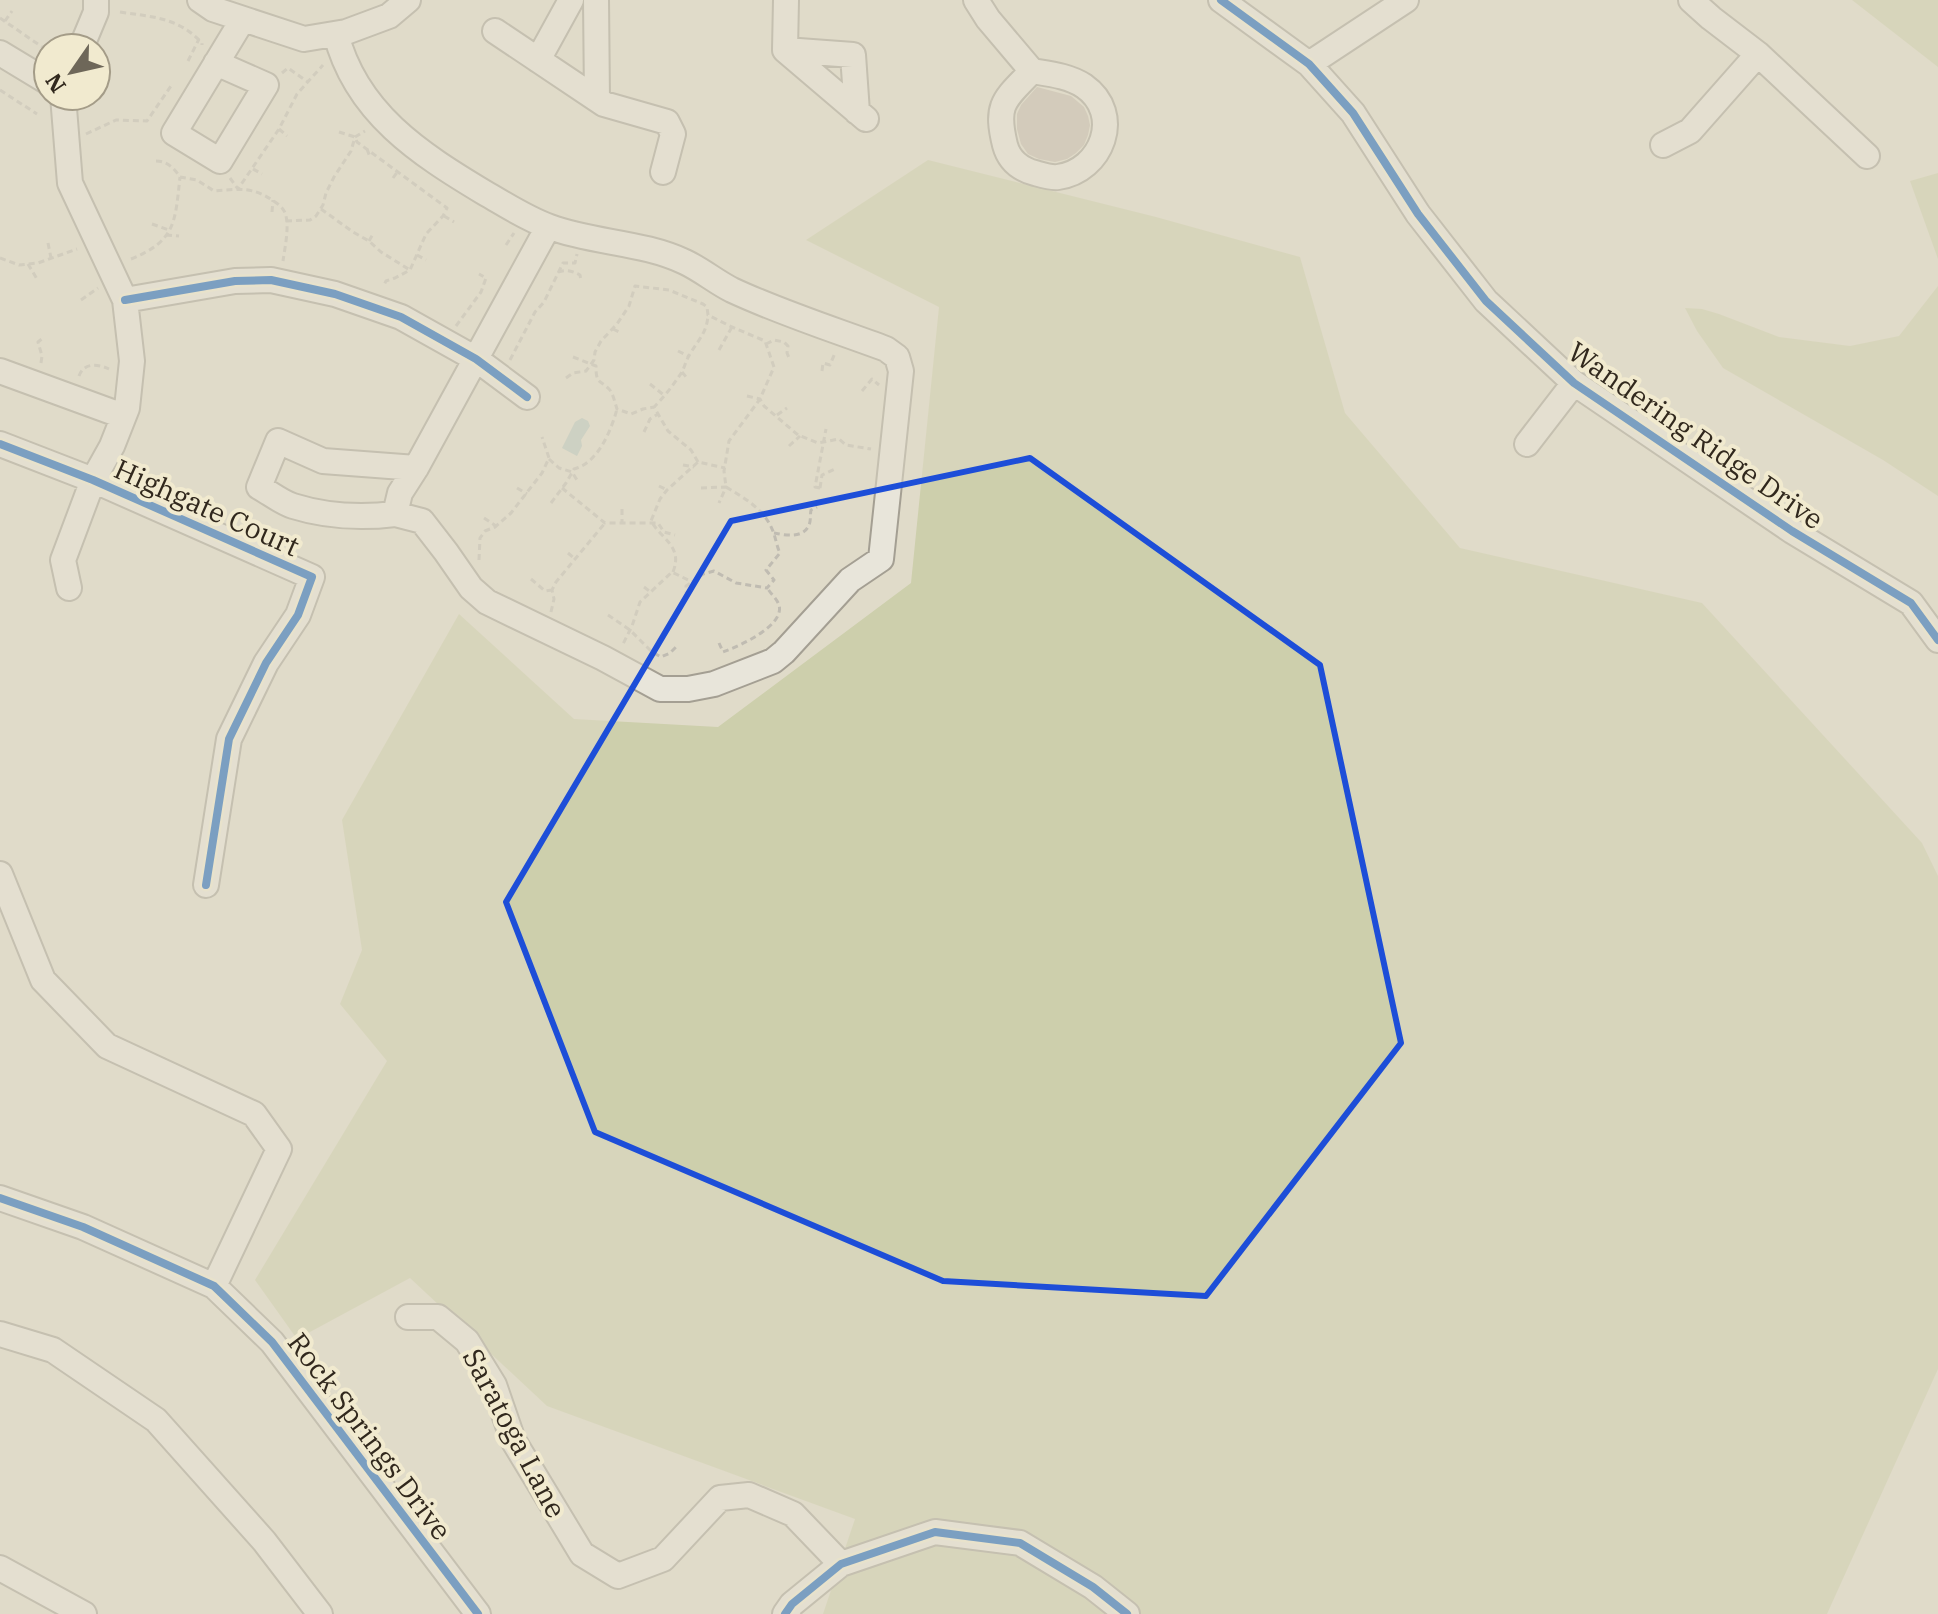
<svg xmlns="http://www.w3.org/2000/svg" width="1938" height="1614" font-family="'IBM Plex Serif',serif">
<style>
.green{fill:#cdcfac}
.water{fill:#b5c5bc}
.building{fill:#c3b9aa}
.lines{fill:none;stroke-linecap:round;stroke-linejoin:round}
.minor-casing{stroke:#a49f93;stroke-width:28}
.path{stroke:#c0bcb2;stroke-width:3;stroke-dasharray:6 4;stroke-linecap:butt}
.minor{stroke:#e8e5da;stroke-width:24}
.cycleway-casing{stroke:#f1eacf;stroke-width:13}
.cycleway{stroke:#0057b8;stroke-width:8}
.marked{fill:none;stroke:#1d4ed8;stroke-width:6;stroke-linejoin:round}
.labels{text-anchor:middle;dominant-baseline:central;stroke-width:8;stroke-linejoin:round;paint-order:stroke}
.street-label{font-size:28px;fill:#31281d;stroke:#f1eacf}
</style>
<rect width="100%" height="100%" fill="#e0dbc9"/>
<path class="green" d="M1852 0H1938V67Z
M928 160 1156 217 1300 257 1345 413 1460 548 1702 603 1922 843 1938 876V1369L1827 1614H823L855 1519 547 1406 410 1278 297 1339 255 1280 387 1061 340 1004 362 950 342 820 459 614 574 719 718 727 911 583 939 307 806 240Z
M1938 173V259L1910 181Z
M1938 286V496L1883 460 1723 368 1697 331 1685 308 1702 309 1719 314 1779 337 1850 346 1899 336Z"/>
<path class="water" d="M582 418 588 421 590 426 581 440 582 446 577 456 562 448 575 422Z"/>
<path class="building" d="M1037 87 1071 96 1084 107 1088 116 1090 125 1088 135 1084 145 1076 153 1067 159 1055 162 1039 159 1028 154 1021 144 1017 129V114L1021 105Z"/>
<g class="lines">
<g class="minor-casing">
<path id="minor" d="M200 0 213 9 304 39 346 32 389 16 408 0
M596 0 597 99
M786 0 785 50 866 119
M976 0 988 19 1032 71C1050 74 1069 76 1084 86 1124 114 1102 171 1058 177 1051 178 1042 175 1035 173 1020 169 1009 160 1005 145 995 104 1004 100 1032 71
M1221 0 1309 64 1353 113 1418 214 1486 301 1574 383 1792 531 1911 603 1938 640
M1691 0 1711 18 1758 54 1867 156
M495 31 604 104 667 122 673 134 663 172
M336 34C356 113 420 154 485 193 506 205 527 219 550 227 593 243 643 242 685 262 702 270 716 282 732 290 781 313 835 330 886 349L897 357 901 371 881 559 850 580 784 652 773 661 714 684 688 689H660L603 658 487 602 471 588 446 552 422 521 395 514 400 493 416 468 548 227
M81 48 96 12V0
M785 50 853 55 857 112
M0 53 48 82
M538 60 571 0
M216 63 266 85 220 161 174 133 243 19
M1309 64 1406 0
M63 96 70 183 125 300 132 361 127 408 112 446 93 480 63 560 69 588
M1663 145 1690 131 1758 54
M125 300 235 281 271 280 335 294 401 317 476 359 527 397
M0 371 123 416
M0 444 93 480 312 577 298 615 266 663 229 739 206 885
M1527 444 1574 383
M395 514C362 518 325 516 293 506 281 502 270 493 259 487L278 441 323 461 416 468
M0 874 43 980 107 1046 254 1114 279 1149 214 1286
M0 1198 83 1227 214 1286 272 1342 478 1614
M408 1317H438L467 1341 494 1385 513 1440 582 1554 618 1576 663 1559 720 1498 749 1495 793 1514 841 1564
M0 1334 53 1350 156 1420 264 1541 320 1614
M0 1568 84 1614
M785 1614 792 1604 841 1564 935 1532 1020 1543 1093 1587 1127 1614"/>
</g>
<path class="path" d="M120 12C152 17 178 17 202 43V45
M0 18 48 51
M5 21 12 11
M100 57 109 62
M188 61 199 39
M282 73 288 68 308 82
M0 90 37 114
M279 129 287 136
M339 132 355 137 357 142 447 208 443 216 426 234 410 270 395 278 386 281 383 287
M86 134 116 120 147 121 171 86
M367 149 370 157
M156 161C167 161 174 168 180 177L197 180 214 191C239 189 253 186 275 202 280 205 285 210 286 216 289 229 285 247 283 261
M253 169 262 174
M230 178 238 189 279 129 297 94 323 65
M393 178 398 171
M321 209 353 232 369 241 381 252 410 270
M272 212 273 200
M444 216 454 222
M286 221 310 220 316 216 323 205 326 193 334 177 351 151 355 137 365 131
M152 224 169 230
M166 235 179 236
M369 241 373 234
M48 243 51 258
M506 245 514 233
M417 255 426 260
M0 258 19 265 38 263 77 249
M131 259C176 241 175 222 180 177
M28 264 37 279
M558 272C567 269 572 271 580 275L581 281
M81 300 98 288
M456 326 481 292 486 278 479 274
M613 329 621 333
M766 344 774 340 784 342 788 346 787 353 790 360
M719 350 732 327
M678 351 688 356
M573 357 596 366C596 384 599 379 609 389 613 393 615 403 617 409L631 414 643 409 654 407
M510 360 535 312 544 302 563 263H575L577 254
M41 363 42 356 38 342 43 338
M822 371 823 363 830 365 835 353
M682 372 687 378
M79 376C84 362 98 364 109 369
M566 378 573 373 586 371 594 360 595 352 601 341 617 324 629 306 635 286 669 290 703 304 707 307 708 315 732 327 765 341 774 367 760 399 729 441 724 471 726 487C746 499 766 510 774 534 776 540 777 547 780 553L766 570 774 580 767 588 736 583 714 571 703 574 692 582 672 572 640 602 632 626 623 644
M650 384 665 396
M862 391 872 379 879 385
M747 396 760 399 764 406 798 435 818 443 839 439 846 445 871 449
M777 415 787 408
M644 432 650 419 658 414
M789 446 800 436
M549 459 559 468 572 472 577 480
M698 462 691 450 668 431 654 407C665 396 674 384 682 372 685 366 686 360 690 354 698 340 707 333 708 315
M683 465 694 467
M659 486 667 490
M517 488 527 494
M562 488 605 523H658L664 532 675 535
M701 488 726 487 719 503
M820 488 815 487 826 429
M820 488 822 475 835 469
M551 503 566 483 574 469C598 463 611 431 617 409
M622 509V524
M484 518 496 526
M774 533C785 535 803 539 809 525 811 521 810 515 811 510L817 507
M568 553 575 559
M479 560 480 538 485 531 495 527 511 513 542 473 549 458 542 437
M673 572C683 546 662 540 651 521L660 499 667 490 698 462 725 468
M531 579 545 591 552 590
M644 587 652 593
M688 597 686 592V586L692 582
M551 612 554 599 552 590 556 582 605 523
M608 615 630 630 652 652 661 657 670 653 677 646
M719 643 723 652C739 646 785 626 779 605 777 599 771 594 768 589"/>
<use href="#minor" class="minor"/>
<g class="cycleway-casing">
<path id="cycleway" d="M1221 0 1309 64 1353 113 1418 214 1486 301 1574 383 1792 531 1911 603 1938 640
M125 300 235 281 271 280 335 294 401 317 476 359 527 397
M0 444 93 480 312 577 298 615 266 663 229 739 206 885
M0 1198 83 1227 214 1286 272 1342 478 1614
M785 1614 792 1604 841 1564 935 1532 1020 1543 1093 1587 1127 1614"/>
</g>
<use href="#cycleway" class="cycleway"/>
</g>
<path d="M0 0H1938V1614H0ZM1030 458 1320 665 1401 1043 1206 1296 943 1281 595 1132 506 902 731 521Z" fill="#e0dbc9" fill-opacity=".55" fill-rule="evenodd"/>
<path class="marked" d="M1030 458 1320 665 1401 1043 1206 1296 943 1281 595 1132 506 902 731 521Z"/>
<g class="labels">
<g class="street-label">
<text transform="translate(1696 435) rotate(35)">Wandering Ridge Drive</text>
<text transform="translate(207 507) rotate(24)">Highgate Court</text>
<text transform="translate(515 1433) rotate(62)">Saratoga Lane</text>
<text transform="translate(370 1436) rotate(53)">Rock Springs Drive</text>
</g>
</g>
<g transform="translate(72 72) rotate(236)"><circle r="38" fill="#f1eacf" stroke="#a49c88" stroke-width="2"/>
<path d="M0-6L14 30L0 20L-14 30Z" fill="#6e6759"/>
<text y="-12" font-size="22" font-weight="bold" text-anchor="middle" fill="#31281d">N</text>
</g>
</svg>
